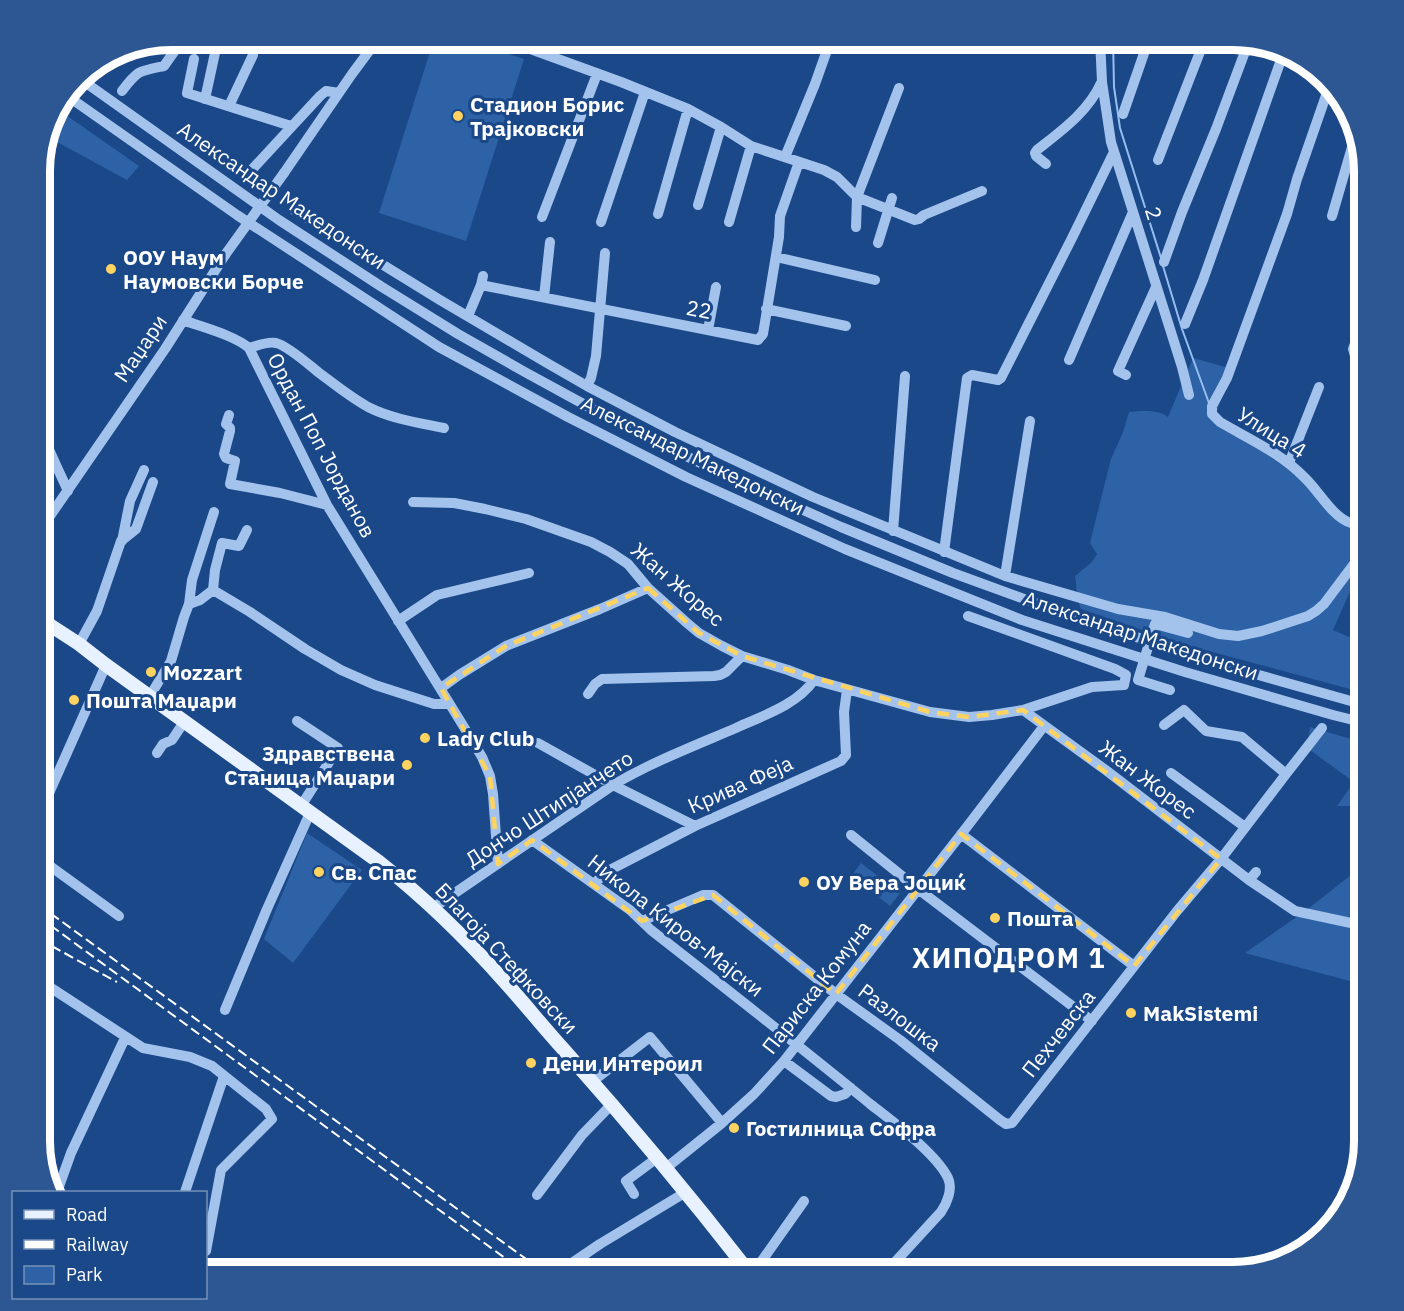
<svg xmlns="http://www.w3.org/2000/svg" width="1404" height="1311" font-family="'IBM Plex Sans',sans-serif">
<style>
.green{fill:#2d62a6}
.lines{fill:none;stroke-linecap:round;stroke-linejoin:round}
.stream{stroke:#95beef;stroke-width:2}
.minor{stroke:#a3c3ed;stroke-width:10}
.major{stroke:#e8f1ff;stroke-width:14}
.rail{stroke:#fff;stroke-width:2;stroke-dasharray:10 4.5;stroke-linecap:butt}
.minor-bridge{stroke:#a3c3ed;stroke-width:10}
.marked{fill:none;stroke:#ffd35f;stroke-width:4.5;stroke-dasharray:12 8;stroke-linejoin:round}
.poi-dot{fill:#ffd35f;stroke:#1a4888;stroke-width:2}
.labels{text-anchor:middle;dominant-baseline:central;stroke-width:6;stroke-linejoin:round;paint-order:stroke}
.poi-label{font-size:21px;font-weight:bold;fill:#fff;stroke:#1a4888;text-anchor:start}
.street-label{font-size:21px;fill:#fff;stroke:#1a4888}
.district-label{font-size:27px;font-weight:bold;letter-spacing:1.5px;fill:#fff;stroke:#1a4888}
.rim{fill:none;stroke:#fff;stroke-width:8}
</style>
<rect width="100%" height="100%" fill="#1a4888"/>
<path class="green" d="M434 39H462L524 59 466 241 379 213Z
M56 108 139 166 127 180 46 136 52 113Z
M1193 358 1233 369 1215 416 1272 448 1347 523 1365 530 1364 590 1352 587 1333 630 1356 640 1365 623V693L1183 644 1081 609C1076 598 1077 588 1075 576L1092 562 1097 554 1090 543 1111 459 1123 432 1129 412C1142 411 1157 409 1168 417Z
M1310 727 1365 743V810L1361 806H1337L1354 782 1307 748Z
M307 833 362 870 293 963 264 939Z
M861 863 900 893 890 906 851 876Z
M1365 864V985L1245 953 1305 911Z"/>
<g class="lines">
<path class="stream" d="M1113 39 1114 87 1120 128 1161 258
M1163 266 1182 329 1209 403"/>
<path class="minor" d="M503 39 621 82 688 109 721 127 751 146 824 170 837 177 857 197 915 220 919 219 924 215 982 191
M1100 39 1102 82 1111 142 1182 367 1189 395
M1263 45 1331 85
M194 59 187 93 291 126
M79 78 279 220 382 287 458 334 523 371 620 424 719 472 841 527 953 573 1079 619 1241 670 1365 705
M1330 84 1297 179 1287 214 1227 378 1212 406V414L1220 422C1249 439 1281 453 1305 478 1318 490 1333 518 1351 523 1355 524 1360 524 1365 524
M122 91C138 70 139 71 164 66L183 39
M66 95 237 215 439 347 568 417 686 477 845 549 1022 620 1185 672 1333 715 1365 723
M205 99 215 53
M229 106 253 55
M1123 114 1149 39
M785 157 815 84 831 39
M1158 160 1205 39
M1046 164 1036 156 1035 153 1037 150C1061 131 1088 112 1101 83
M284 173 352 74 378 39
M245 177 320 96 326 91 339 93
M698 205 721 127
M294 210 440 300 547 363 587 386 675 432 813 497 1005 576 1118 609 1165 617 1219 634 1238 636 1262 631 1308 616 1316 611 1324 604 1357 560 1365 552
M658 214 688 109
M1332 216 1357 130
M542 217 597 74
M601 222 645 92
M729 222 751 146
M856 227 857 197 899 88
M878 243 892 198
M776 257 875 280
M1164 262 1182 212 1216 129 1249 41
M483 276 481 285 758 340 763 334 779 237 780 216 799 162
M544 297 550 242
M766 309 846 326
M468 316 481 285
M1365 316 1353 349 1355 356 1365 359
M183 320C201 327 234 335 249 348L327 505 467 732 482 757 490 776 493 794 498 864
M1185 324 1203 280 1282 57
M708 330 716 287
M249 348C257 346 267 341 276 343 288 346 308 364 318 372 334 384 350 397 368 407 392 419 419 423 444 428
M1069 360 1133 212
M1126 375 1118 371 1156 287
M587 386 591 378 596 356 605 253
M229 415 226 424 230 428V431L224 454 226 458 235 461 230 484 280 493 327 505
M39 427 56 465 68 491
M1289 463 1319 387
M413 502 454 503 485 509 526 519 591 542 610 552 628 564 648 588 687 623 699 633 722 646 742 656 788 670 814 680 930 712 969 717 992 715 1023 710 1092 687 1124 685 1126 675 1115 669 968 616
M893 531 905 376
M39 532 165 349 225 255
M122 541 130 501 144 470
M944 552 967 378 972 375 998 380 1001 378 1072 238 1114 152
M1005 576 1030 421
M213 590 250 612 305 649 341 670 375 685 434 704H449
M189 604 200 600 213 590 215 570 222 543 239 546 247 530
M1356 617 1365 592
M398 621 437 595 529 573
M79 644 97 611 121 541 136 529 153 482
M441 688 459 675 506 646 600 609 648 588
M588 694 595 684 602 679 714 676 720 675 726 672 742 656
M150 696 171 661 184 617 189 604 192 580 214 512
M1023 710 1107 771 1249 880 1256 872
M297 721 338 748 301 806
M538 743 613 785 695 826
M157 753 163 744 172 740 184 722
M1171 773 1245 827
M1286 774 1322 728
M39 818 50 791 106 665
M961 834 1134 966
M851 835 918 889 1092 1021
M532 840 630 910 651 930C724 987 797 1044 869 1103 892 1121 936 1153 948 1178 953 1189 947 1203 941 1212L886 1272
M39 851 50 866 119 916
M1249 880 1295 911 1365 926
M594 884 606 872 695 826 841 761 846 755 844 712 847 690
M433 908 613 785C652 762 694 746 736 728 762 716 797 705 814 680
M642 921 703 895H713L836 994 900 1040 1000 1120 1006 1124 1012 1123 1177 911 1221 859 1286 774 1242 737 1206 731 1184 710 1164 725
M39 980 143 1048 190 1057 212 1066 266 1109 272 1119 221 1170 206 1251
M225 1010 267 909 310 813
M784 1061 831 1096 836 1097 845 1094 851 1088
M593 1081 650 1037 722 1123
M666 1168 722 1123 754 1094 784 1061 966 828 1044 726
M57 1192 71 1153 125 1038
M185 1192 224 1076
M634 1194 626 1181 657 1158
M537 1195 582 1135 612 1104
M569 1265 600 1244 686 1192
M754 1272 804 1201"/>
<path class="major" d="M39 618 79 644 106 665 379 862C425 898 466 938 505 982 525 1004 544 1028 565 1051 629 1123 690 1196 749 1272"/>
<path class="rail" d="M39 905 544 1272
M39 917 524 1272
M39 939 117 982
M487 1265 495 1272"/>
<path class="minor-bridge" d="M225 255 284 173
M1170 690 1138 680 1155 624 1188 633"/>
</g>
<path class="marked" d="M648 588 699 633 742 656 930 712 969 717 1023 710 1221 859 1134 966 961 834 836 994 713 895 642 921 532 840 498 864 490 776 441 688 506 646Z"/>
<g class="poi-dot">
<circle cx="458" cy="116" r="6"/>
<circle cx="111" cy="269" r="6"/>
<circle cx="151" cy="672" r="6"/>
<circle cx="74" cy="700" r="6"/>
<circle cx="425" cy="738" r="6"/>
<circle cx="407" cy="765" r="6"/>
<circle cx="319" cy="872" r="6"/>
<circle cx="804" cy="882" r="6"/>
<circle cx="995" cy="918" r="6"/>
<circle cx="1131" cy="1013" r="6"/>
<circle cx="531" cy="1063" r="6"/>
<circle cx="734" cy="1128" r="6"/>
</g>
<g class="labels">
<g class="poi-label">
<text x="470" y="104">Стадион Борис<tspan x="470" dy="24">Трајковски</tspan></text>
<text x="123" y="257">ООУ Наум<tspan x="123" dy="24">Наумовски Борче</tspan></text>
<text x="163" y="672">Mozzart</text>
<text x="86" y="700">Пошта Маџари</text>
<text x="437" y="738">Lady Club</text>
<text x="395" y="753" text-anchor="end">Здравствена<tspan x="395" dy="24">Станица Маџари</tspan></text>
<text x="331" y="872">Св. Спас</text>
<text x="816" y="882">ОУ Вера Јоциќ</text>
<text x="1007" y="918">Пошта</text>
<text x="1143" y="1013">MakSistemi</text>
<text x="543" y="1063">Дени Интероил</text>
<text x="746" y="1128">Гостилница Софра</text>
</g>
<g class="street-label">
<text transform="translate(282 195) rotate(34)">Александар Македонски</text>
<text transform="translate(1154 213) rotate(72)">2</text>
<text transform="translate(699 309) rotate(11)">22</text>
<text transform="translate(140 348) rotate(-56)">Маџари</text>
<text transform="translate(1272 432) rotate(32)">Улица 4</text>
<text transform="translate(322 445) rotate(62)">Ордан Поп Јорданов</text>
<text transform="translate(693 455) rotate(26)">Александар Македонски</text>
<text transform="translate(678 584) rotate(41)">Жан Жорес</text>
<text transform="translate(1141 635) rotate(18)">Александар Македонски</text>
<text transform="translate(1148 779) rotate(37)">Жан Жорес</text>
<text transform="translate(740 784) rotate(-24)">Крива Феја</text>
<text transform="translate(549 808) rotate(-33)">Дончо Штипјанчето</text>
<text transform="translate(676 925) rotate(38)">Никола Киров-Мајски</text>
<text transform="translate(507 958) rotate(47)">Благоја Стефковски</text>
<text transform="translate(816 987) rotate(-52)">Париска Комуна</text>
<text transform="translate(900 1017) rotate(37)">Разлошка</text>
<text transform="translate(1058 1033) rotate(-52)">Пехчевска</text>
</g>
<g class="district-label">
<text x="1009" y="957">ХИПОДРОМ 1</text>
</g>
</g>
<path d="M0 0H1404V1311H0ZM171 50H1233A121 121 0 0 1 1354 171V1141A121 121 0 0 1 1233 1262H171A121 121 0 0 1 50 1141V171A121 121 0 0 1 171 50Z" fill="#2c5792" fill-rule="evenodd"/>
<path class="rim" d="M171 50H1233A121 121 0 0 1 1354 171V1141A121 121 0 0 1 1233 1262H171A121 121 0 0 1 50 1141V171A121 121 0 0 1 171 50Z"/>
<rect x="12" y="1191" width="195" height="108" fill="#1a4888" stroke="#7691b8" stroke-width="1.5"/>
<rect x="24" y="1210" width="30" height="9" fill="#e8f1ff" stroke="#7691b8" stroke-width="1.5"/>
<text x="66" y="1221" font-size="18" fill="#ffffff">Road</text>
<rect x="24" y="1240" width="30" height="9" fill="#ffffff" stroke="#7691b8" stroke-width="1.5"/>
<text x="66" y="1251" font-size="18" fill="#ffffff">Railway</text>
<rect x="24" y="1266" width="30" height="18" fill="#2d62a6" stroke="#7691b8" stroke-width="1.5"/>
<text x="66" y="1281" font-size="18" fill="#ffffff">Park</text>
</svg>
